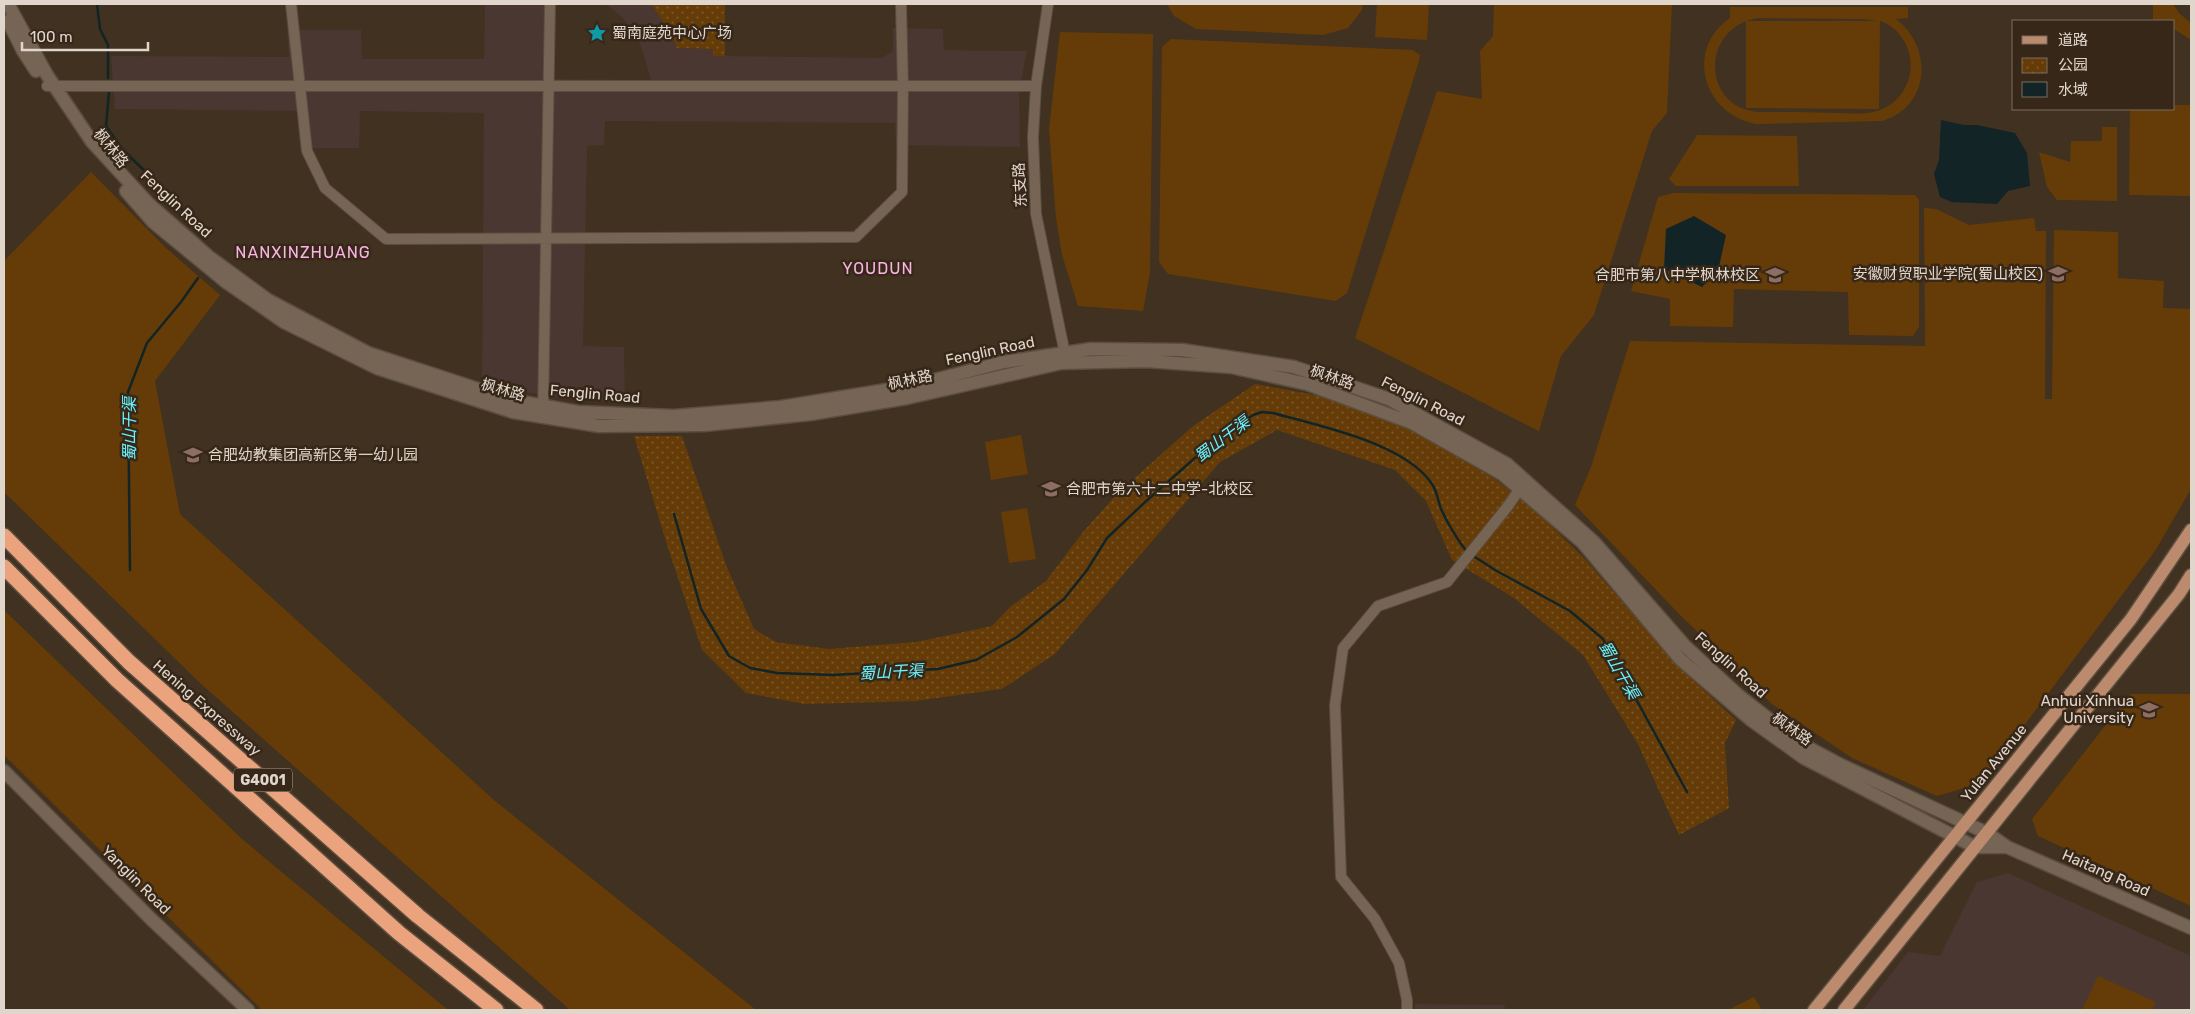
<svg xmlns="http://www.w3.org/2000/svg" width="2195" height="1014" font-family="Rubik,'Noto Sans SC',sans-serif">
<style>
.commercial{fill:#4a3731}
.grass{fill:#653c07;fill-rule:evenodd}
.park{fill:url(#park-dots)}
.water{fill:#122426}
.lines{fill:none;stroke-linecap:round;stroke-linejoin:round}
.stream{stroke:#122426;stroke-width:2.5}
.street-casing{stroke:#5b4e40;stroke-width:12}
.secondary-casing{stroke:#5b4e40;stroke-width:15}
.primary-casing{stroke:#5b4e40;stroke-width:15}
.highway-casing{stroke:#5b4e40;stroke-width:18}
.street{stroke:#766554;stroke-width:10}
.secondary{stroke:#766554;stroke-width:12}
.primary{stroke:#bc8a6c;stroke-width:12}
.highway{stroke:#eaa37c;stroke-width:15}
.labels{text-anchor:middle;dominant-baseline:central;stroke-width:5;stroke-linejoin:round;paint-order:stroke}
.shield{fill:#362718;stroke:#ada296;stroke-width:1}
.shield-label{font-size:14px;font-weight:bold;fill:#e0d6cc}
.poi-label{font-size:15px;fill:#e0d6cc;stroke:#362718;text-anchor:start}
.street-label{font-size:15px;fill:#e0d6cc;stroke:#362718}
.neighbourhood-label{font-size:16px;letter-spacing:1px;fill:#f9b4e4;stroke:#362718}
.water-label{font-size:16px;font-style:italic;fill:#6af3fd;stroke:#362718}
</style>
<defs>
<pattern id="park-dots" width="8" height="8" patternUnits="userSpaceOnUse" patternTransform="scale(1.25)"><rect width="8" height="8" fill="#653c07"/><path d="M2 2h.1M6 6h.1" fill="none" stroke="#7b572a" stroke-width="1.8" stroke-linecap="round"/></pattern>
</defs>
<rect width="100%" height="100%" fill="#403121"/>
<path class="commercial" d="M485 4H546L545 79 651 80 641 46 624 19 606 4H651L671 33 677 48 713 49 714 56 882 58 893 51V28L943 29 944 50 1027 51 1019 90 1020 147 896 145 895 123 605 121 604 145 587 146 583 346 624 347 625 403 572 399 530 393 482 379 484 113 360 111 359 148H300L297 111 115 109 111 56 289 57 287 30H361L362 59H484Z
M2008 873 2191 956V1010H1863L1908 952 1940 956 1977 882Z
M1415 1004 1505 1005 1504 1010H1415Z"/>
<path class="grass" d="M1167 4H1363L1362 10 1348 28 1323 35 1196 29 1174 16Z
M1377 4H1429L1427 40 1375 37Z
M1494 4H1672L1667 113 1652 131 1594 315 1561 356 1539 431 1355 338 1437 91 1482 99 1480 51 1493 36Z
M2153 4H2173L2179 13 2191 23V40L2174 29V21H2153Z
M1730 7H1908V18L1896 19C1933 47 1931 106 1882 121L1756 124C1702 114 1685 49 1730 18ZM1759 18 1863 19 1877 21H1746V108L1879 109 1880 21C1896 26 1907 41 1910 57 1914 81 1900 104 1877 111 1864 115 1849 113 1835 113 1810 112 1784 112 1759 112 1701 109 1700 26 1759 18Z
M1060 32 1153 34 1150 273 1143 311 1078 306 1062 255 1056 218 1049 129Z
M1171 39 1413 50 1420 55 1419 61 1347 293 1336 301 1168 274 1159 262 1162 47Z
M2174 105H2191V196L2129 195 2130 109H2174Z
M2102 127H2117V201L2057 200 2047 187 2039 152 2070 162 2071 141H2102Z
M1697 135 1797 136 1799 186H1676L1669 179Z
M91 172 166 248 220 295 155 381 180 514 494 800 756 1010H570L201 684 4 492V261Z
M1673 193 1915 195 1919 200V327L1913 336 1849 335 1848 292 1734 289 1733 327 1670 326V299L1631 291 1658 197Z
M1924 208 1936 209 1969 225 2034 218 2036 231H2046L2045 399H2052L2054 230 2118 232V278L2164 281 2163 308 2191 309V489L2155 551 1981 783 1937 796 1852 758 1772 704 1680 615 1575 505 1591 467 1630 341 1925 346Z
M1021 435 1028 474 991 480 985 442Z
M1027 508 1036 559 1009 563 1001 512Z
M4 610 242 839 448 1010H262L4 755Z
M2130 694H2191V906L2038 836 2032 819Z
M2098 976 2156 1002 2152 1010H2082Z
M1754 997 1762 1010H1728Z"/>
<path class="park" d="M651 4H725V56H713V49L677 48 671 33Z
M1255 384 1327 397 1413 430 1495 479 1538 513 1586 560 1674 662 1736 720 1725 743 1729 808 1679 835 1638 744 1583 655 1514 598 1452 560 1426 501 1395 470 1277 430 1220 462 1055 654 1002 689 915 701 805 704 746 693 702 650 668 548 634 436H682L726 565 754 629 776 642 829 649 916 642 992 626 1010 607 1046 581 1083 532 1118 493 1193 426Z"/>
<path class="water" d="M1941 120 1964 125H1977L2015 133 2027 153 2030 186 2008 191 1997 204 1952 202 1940 197 1934 174 1939 160Z
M1694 216 1726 235 1718 271 1702 287 1664 269 1666 229Z"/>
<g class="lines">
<path class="stream" d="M97 4 100 29 108 45V78
M109 92 106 126 122 149 180 205 186 220
M674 514 701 609 729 656 750 668 777 673 833 675 938 669 976 660 1017 637 1064 599 1087 570 1107 538 1144 503 1196 457 1253 415 1262 412 1273 413C1319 426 1405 443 1432 484 1437 491 1438 501 1441 509 1448 524 1457 539 1467 552
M1472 555 1495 570 1570 611 1603 639 1687 792
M130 570 128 392 147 343 181 302 198 278"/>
<g class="street-casing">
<path id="street" d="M291 4 307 151 325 188 386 239 856 237 902 192 903 87 901 4
M1048 4 1036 86 1033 137 1036 214 1066 359
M47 86H1036
M543 413 550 4
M1407 1010V1000L1399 963 1375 919 1341 877 1335 705 1343 648 1378 606 1447 582 1508 506 1523 484"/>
</g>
<g class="secondary-casing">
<path id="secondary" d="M8 4 47 75 92 142 149 204 208 256 268 300 368 353 511 400 578 412 674 416 781 407 911 386 1004 362 1091 349 1182 350 1294 367 1389 399 1507 464 1594 542 1685 646 1738 695 1798 742 1841 765 1987 833 2007 847 2191 928
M8 21 23 51 36 71
M126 191 153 222 226 282 284 322 377 368 513 412 599 426 705 425 811 414 907 398 1061 363 1146 361 1231 367 1307 384 1412 423 1502 474 1582 542 1680 659 1751 720 1804 758 1975 847H2007
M4 771 151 919 248 1010"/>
</g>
<g class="primary-casing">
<path id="primary" d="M1814 1010 2131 619 2191 530
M1844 1010 2179 594 2191 575"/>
</g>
<g class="highway-casing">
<path id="highway" d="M4 536 129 662 418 916 536 1010
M4 567 117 680 399 933 496 1010"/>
</g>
<use href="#street" class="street"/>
<use href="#secondary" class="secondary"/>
<use href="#primary" class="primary"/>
<use href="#highway" class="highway"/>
</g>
<defs>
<g id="sight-bare" transform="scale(1.5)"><path d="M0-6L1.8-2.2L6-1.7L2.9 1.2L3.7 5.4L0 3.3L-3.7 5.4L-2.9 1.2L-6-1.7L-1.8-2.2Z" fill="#0f9aa8" stroke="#362718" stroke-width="2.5" paint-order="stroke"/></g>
<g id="university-bare" transform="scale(1.5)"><path d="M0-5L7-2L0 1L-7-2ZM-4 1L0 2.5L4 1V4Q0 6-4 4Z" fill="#8d6e63" stroke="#362718" stroke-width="2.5" paint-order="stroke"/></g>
<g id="school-bare" transform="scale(1.5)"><path d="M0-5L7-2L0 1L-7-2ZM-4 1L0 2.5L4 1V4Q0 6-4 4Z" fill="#8d6e63" stroke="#362718" stroke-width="2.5" paint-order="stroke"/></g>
</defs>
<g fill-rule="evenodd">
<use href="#sight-bare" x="597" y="33"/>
<use href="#university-bare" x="2058" y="274"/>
<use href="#school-bare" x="1775" y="275"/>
<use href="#school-bare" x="193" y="455"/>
<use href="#school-bare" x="1051" y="489"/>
<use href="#university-bare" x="2149" y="710"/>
</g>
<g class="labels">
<rect class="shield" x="234" y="768.5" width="58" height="23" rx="4"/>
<g class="shield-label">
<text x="263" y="780">G4001</text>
</g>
<g class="poi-label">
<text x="612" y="33">蜀南庭苑中心广场</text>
<text x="2043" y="274" text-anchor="end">安徽财贸职业学院(蜀山校区)</text>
<text x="1760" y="275" text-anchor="end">合肥市第八中学枫林校区</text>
<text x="208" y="455">合肥幼教集团高新区第一幼儿园</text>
<text x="1066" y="489">合肥市第六十二中学-北校区</text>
<text x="2134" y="701" text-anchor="end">Anhui Xinhua<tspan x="2134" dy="17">University</tspan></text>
</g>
<g class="street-label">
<text transform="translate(111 148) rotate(51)">枫林路</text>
<text transform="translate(1020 185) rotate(-93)">东支路</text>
<text transform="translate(176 204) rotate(43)">Fenglin Road</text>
<text transform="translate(990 351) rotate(-12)">Fenglin Road</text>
<text transform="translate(1332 377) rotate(19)">枫林路</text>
<text transform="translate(910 380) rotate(-12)">枫林路</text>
<text transform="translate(503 390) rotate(16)">枫林路</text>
<text transform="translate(595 394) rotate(5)">Fenglin Road</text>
<text transform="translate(1423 401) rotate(27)">Fenglin Road</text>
<text transform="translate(1731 665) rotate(42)">Fenglin Road</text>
<text transform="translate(207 708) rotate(41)">Hening Expressway</text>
<text transform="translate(1792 729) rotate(35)">枫林路</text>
<text transform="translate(1994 763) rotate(-51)">Yulan Avenue</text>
<text transform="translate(2106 873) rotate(24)">Haitang Road</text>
<text transform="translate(136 880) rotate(45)">Yanglin Road</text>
</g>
<g class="neighbourhood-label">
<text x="303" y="252">NANXINZHUANG</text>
<text x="878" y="268">YOUDUN</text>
</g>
<g class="water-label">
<text transform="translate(129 429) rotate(-90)">蜀山干渠</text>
<text transform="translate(1222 439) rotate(-37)">蜀山干渠</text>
<text transform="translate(1619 670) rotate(60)">蜀山干渠</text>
<text transform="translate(891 672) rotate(-3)">蜀山干渠</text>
</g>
</g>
<rect width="2195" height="1014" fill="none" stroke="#e0d6cc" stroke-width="10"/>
<rect x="2012" y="20" width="162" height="90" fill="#362718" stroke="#7a6d60"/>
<rect x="2022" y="36" width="25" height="8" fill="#bc8a6c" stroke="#7a6d60"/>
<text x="2058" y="45" font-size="15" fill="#e0d6cc">道路</text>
<rect x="2022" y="58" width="25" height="15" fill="url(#park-dots)" stroke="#7a6d60"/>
<text x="2058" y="70" font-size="15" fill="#e0d6cc">公园</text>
<rect x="2022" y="82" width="25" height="15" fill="#122426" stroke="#7a6d60"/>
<text x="2058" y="95" font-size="15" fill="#e0d6cc">水域</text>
<path d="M22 42v8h126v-8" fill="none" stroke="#e0d6cc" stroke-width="2.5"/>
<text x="30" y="42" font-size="15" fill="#e0d6cc" stroke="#362718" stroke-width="4" paint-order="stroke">100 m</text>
</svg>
